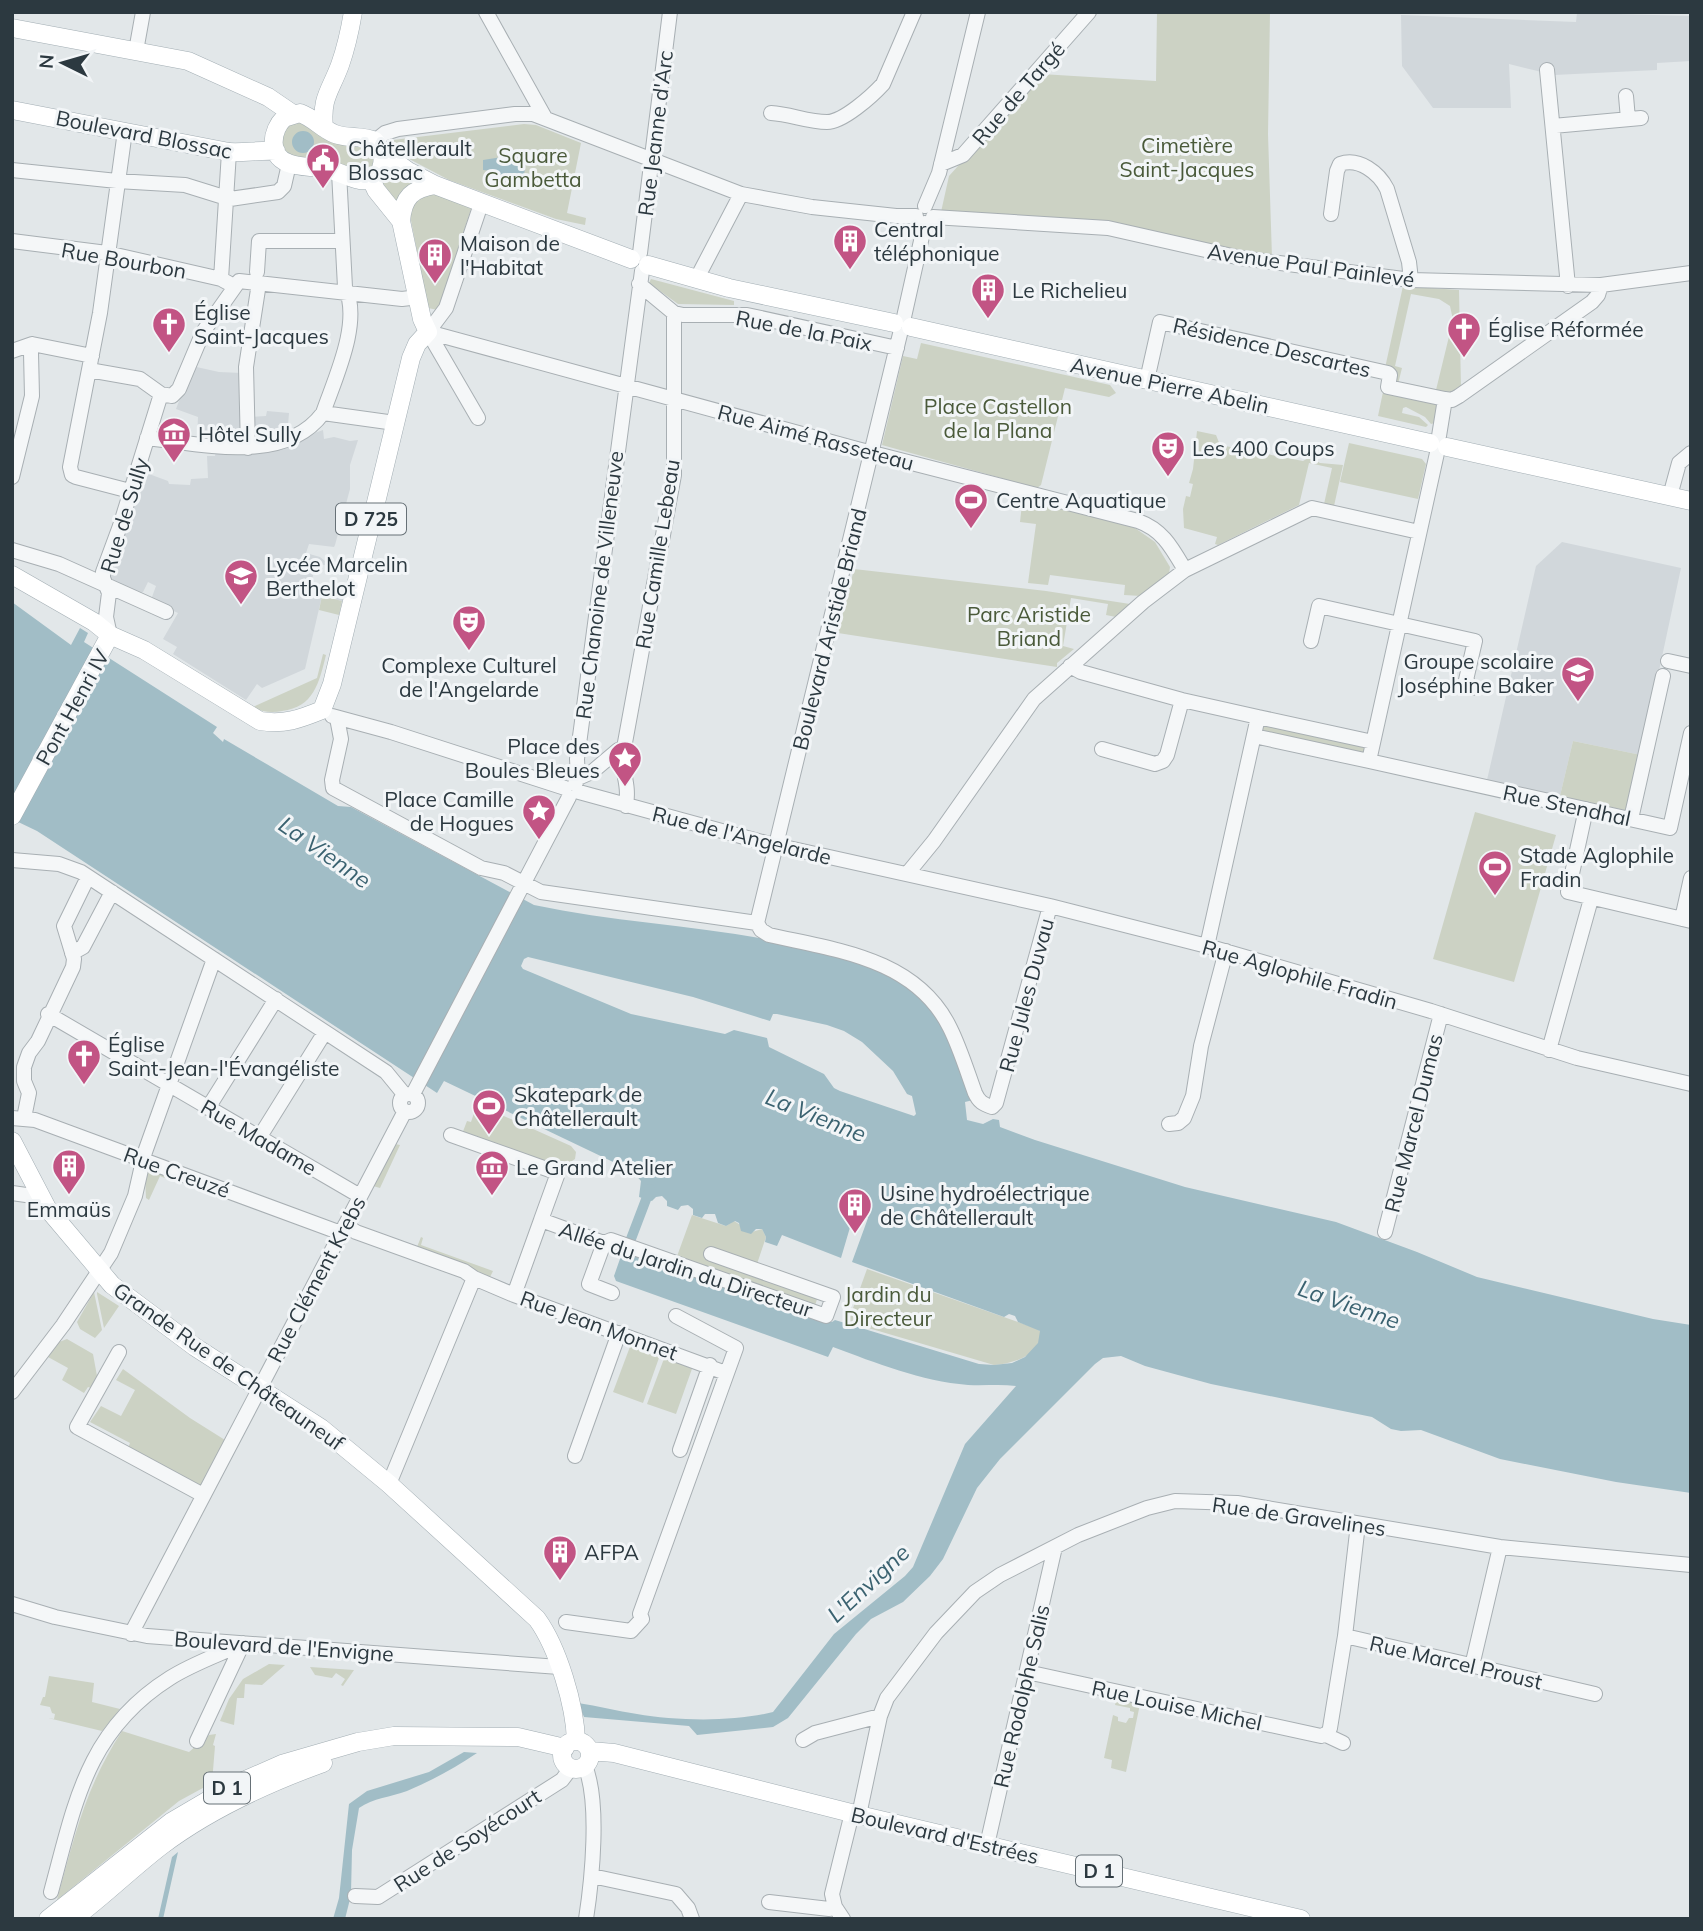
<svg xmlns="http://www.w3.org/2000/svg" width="1703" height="1931" font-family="Mulish,sans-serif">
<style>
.built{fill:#d1d7db}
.green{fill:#ccd2c4}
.water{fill:#a1bdc6;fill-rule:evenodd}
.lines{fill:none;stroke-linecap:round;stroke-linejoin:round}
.canal{stroke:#a1bdc6;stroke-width:10}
.minor-casing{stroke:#a8afb3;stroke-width:16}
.major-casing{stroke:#a3aeb4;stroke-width:19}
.minor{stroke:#f5f7f8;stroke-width:14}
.major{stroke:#fff;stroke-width:18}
.labels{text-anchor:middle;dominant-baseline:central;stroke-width:6;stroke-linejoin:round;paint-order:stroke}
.shield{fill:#f2f5f7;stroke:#677177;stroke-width:2}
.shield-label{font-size:19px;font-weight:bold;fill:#2c3940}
.street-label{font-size:21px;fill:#2c3940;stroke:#f2f5f7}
.park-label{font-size:21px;fill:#4a5a3a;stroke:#f2f5f7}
.poi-label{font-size:21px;fill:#2c3940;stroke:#f2f5f7;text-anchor:start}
.water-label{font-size:23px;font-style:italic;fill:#3a6270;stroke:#f2f5f7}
</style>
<rect width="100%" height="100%" fill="#e2e7e9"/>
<path class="built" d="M1577 13 1691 16V61L1657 63V70L1554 75 1509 64 1511 108H1433L1402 66 1401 15 1576 22Z
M192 366 219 372 242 373 243 442 197 440 198 417 176 409Z
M267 411 289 413 288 425H278L277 437 253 443 251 417 266 416Z
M323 430 324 439 334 437 350 441 358 440 350 465V489L335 545 334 547 309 544 306 553 320 557 325 561 350 568V571L316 563 311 584 344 593 342 601 322 596 305 669 262 688 257 684 246 700 173 654 177 647 163 639 178 613 154 602 152 597 156 586 148 582 143 592 137 594 111 583 109 576 129 522 139 475 147 477 149 474 168 481 169 484 190 485 191 479 208 478 207 456H215L216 450 259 453Z
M1562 542 1681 568 1641 755 1573 741 1560 796 1487 780 1536 566Z"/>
<path class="green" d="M1157 12H1270L1268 134 1272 257 1246 255 1110 223 941 212 949 176 1041 74 1156 81Z
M294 120 366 143 376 154 374 167 362 174 289 156 280 144 282 130Z
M524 124 536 125 581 143 567 213 586 218 585 225 556 219 449 180 396 152 390 146 393 140Z
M393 171 404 173 425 183 400 210 382 189 381 181 389 172Z
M424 189 472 206 438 310 428 308 409 210Z
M651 279 734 301V305L678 304 649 283Z
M1403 286 1459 290 1461 388 1451 393 1436 390 1453 320 1450 306 1439 299 1411 294 1395 366 1402 368 1398 384 1385 368Z
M921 343 1110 385 1116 393 1109 397 1065 388 1041 485 1037 488 882 445 903 356 917 359Z
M1383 392 1438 404 1435 423 1431 424 1425 417 1406 407 1403 408 1402 413 1419 417 1428 425 1426 427 1378 416Z
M1197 431 1216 435 1220 445 1303 461 1310 457 1320 463 1343 465 1334 506 1324 504 1332 468 1309 463 1299 505 1218 545 1215 544 1217 537 1184 528 1183 509 1186 496 1190 497 1193 484 1189 483 1193 469Z
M1349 443 1422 459 1426 464 1418 499 1340 482Z
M1009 494 1135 528 1155 542 1170 567 1169 574 1141 596 1124 595 1125 585 1050 575 1048 585 1028 583 1036 524 1020 522 1022 504 1008 502Z
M854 569 1046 591 1130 604 1116 617 1106 615 1108 604 1071 598 1063 646 1074 649 1057 663V667L838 633Z
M322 596 342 601 339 615 319 610Z
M323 654 326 655C319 683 314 707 282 711 272 713 263 712 254 708L255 706 317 678Z
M1261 724 1365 744 1366 755 1261 734Z
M1573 741 1641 755 1629 811 1560 796Z
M1475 812 1556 835 1514 982 1433 959Z
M477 1104 571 1146 576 1152 575 1159 560 1169 462 1134 467 1121 471 1122Z
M395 1144 400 1145 380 1188 373 1186Z
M153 1171 168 1177 167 1179 160 1176 149 1200 146 1198 145 1176 148 1172Z
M692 1215 726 1226 734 1221 752 1232 762 1229 766 1237 754 1273 818 1296 814 1309 676 1259Z
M421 1237 423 1238 421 1245 493 1271 490 1277 417 1247Z
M867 1269 1035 1328 1040 1331C1043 1355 1012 1364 994 1365L848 1322Z
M94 1292 102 1330 95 1338 80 1329 77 1322Z
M97 1292 119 1306 104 1328 97 1294Z
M67 1339 93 1354 97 1376 91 1388 88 1387 84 1393 62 1380 68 1368 48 1357 59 1342Z
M631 1344 660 1355 643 1403 613 1392Z
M665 1356 693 1366 676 1414 647 1404Z
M123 1369 190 1418 225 1440 205 1476 206 1480 202 1487 128 1448 130 1443 90 1422 101 1406 121 1416 135 1390 116 1380Z
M269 1664 285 1665 262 1685 245 1684 244 1698H237L234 1725 220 1721 229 1699 243 1679Z
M310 1667 354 1670 343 1686 341 1685 345 1679 336 1673 332 1678 315 1675Z
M49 1676 94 1683 92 1702 120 1709 102 1731 48 1718 54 1719 55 1714 52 1713 50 1707 40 1705 43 1697H45Z
M1117 1698 1140 1704 1126 1772 1111 1768 1112 1760 1104 1758 1113 1715 1118 1717V1721L1126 1723 1129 1718H1133L1134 1712 1130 1711V1708L1115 1705Z
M122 1731 189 1752 209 1735 216 1734 213 1745 215 1746 212 1783 179 1801 57 1900C75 1835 85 1788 122 1731Z"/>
<path class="water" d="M292 142a11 11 0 1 1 22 0a11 11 0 1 1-22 0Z
M502 157C511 157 521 159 525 169L523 181H515L512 185 511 178 498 177 492 171 483 170V160Z
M12 602 71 645 80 628 88 633 84 642 217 727 213 733 223 742 224 739 338 806 351 807 534 905C627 925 724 926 816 950 835 954 856 957 873 965 892 973 910 986 925 1001 951 1027 960 1066 973 1100L965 1102 967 1120 983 1124 993 1119 999 1120 1000 1127 1035 1140 1185 1187 1336 1222 1417 1252 1477 1277 1653 1319 1691 1325V1493L1616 1482 1500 1459 1421 1430 1401 1431 1391 1429 1372 1417 1211 1384 1145 1366 1121 1356 1103 1358 1095 1364 1000 1459 977 1488 943 1559 930 1576 903 1602 871 1619 856 1634 788 1718 773 1727 697 1735 689 1726 584 1717 578 1703C598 1706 617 1711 637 1714 676 1721 735 1722 773 1712L834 1634 905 1576 913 1567 965 1444 1016 1386C1000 1384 984 1386 968 1385 921 1381 876 1363 833 1347L828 1357 616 1281 614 1276 621 1256 616 1254 618 1246 692 1276 815 1320 817 1317 832 1322 835 1320 979 1364 994 1365 1012 1363 1025 1357 1038 1343 1040 1331 1018 1322 1015 1316 1009 1314 1004 1317 852 1262 868 1218 858 1213 854 1224H851L841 1258 782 1235 777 1246 765 1242 766 1237 762 1229H756L751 1234 741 1231 739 1223 735 1221 726 1226 718 1223 715 1214H705L702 1218 693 1215V1209L688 1205 681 1206 678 1210 667 1206V1201L662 1196 656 1197 652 1201 639 1197 641 1181 632 1171 444 1081 437 1093 434 1091 37 831 12 819ZM528 957 693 997 770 1021 773 1014H777L827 1025 844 1031 862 1042 893 1071 907 1094 912 1096 916 1114 914 1116 840 1091 834 1088 824 1074 769 1047 767 1038 734 1030 725 1034 631 1014 523 969 521 966 524 959Z
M464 1752 477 1753C455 1768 431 1781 407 1791 391 1797 373 1798 359 1808L352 1850 351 1893 348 1894 350 1899 345 1919H333L339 1898 349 1804 367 1791 429 1772Z
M178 1852 163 1919H158L172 1857Z"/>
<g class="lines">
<path class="canal" d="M626 1252 650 1189"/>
<g class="minor-casing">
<path id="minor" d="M486 12 544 116
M136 51 143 12
M1547 70 1568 286
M1626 96 1628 119
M771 113C790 114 808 122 827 122 843 122 872 96 883 84L914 12
M1553 126 1641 118
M125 131 100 313 70 467 72 475 76 477 130 491
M375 141 385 133 398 129 515 114H533L741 194 812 207 896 216H916
M941 164 963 155 1089 12
M12 170 117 181 185 185 230 199 278 192 284 186 289 164
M925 206 939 173 978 12
M1331 214 1337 171 1340 164C1359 157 1379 173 1387 189L1409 262 1411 280
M933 217 1108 228 1241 258 1411 280 1601 285 1691 273
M12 241 107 253 221 279 234 286
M640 253 670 12
M257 272 259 241H342
M221 279 229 152
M696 280 741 194
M639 284 674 313 683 315H747L897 348
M904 317 925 223
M428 332 857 449 1138 521C1163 530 1172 548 1185 570
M428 332 446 308 481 204
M428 332 478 418
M12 351 32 344 92 356
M89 370 140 379 161 394 172 396 179 389 203 332 239 281 402 299 418 297
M1147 380 1160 322 1388 373 1390 375 1388 387 1445 399
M323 413 395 423
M1439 436 1445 399 1452 400 1459 396 1592 302 1598 295 1601 285
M147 438C201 444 285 465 323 413 335 378 362 322 345 287L339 172
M248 448 246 367 259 283 256 279
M1437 453 1369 761 1670 828 1691 733
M12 477 32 396 31 353 32 344
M1670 496 1679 463 1691 453
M12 550 59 564 166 612
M110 635 106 617 109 593 103 578V572L120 526 161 394
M1311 641 1319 606 1475 641 1466 680 1472 688
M1668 661 1691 666
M1070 666 1081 672 1182 700 1258 717 1207 946
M332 716 391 732 565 788
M1258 717 1373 742
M337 718 341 739 332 780 333 788 481 868 504 873 541 892 757 923 761 930 769 935C835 950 916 958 950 1028 960 1048 967 1071 975 1093 979 1102 983 1104 992 1107L996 1103 1050 906
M1254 736 1369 761
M1102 749 1155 764 1163 761 1167 755 1182 700
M578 778 592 772 618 750 623 751
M575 784 578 778 577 759 642 271
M579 792 766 843 1050 906 1207 946 1431 1011 1577 1058 1691 1084
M626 806C629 786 624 778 622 759L674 475V313
M1586 809 1568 892 1691 921
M1631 819 1663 676
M12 860 59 864 81 872 386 1072 404 1094
M907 874 934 841 1034 699 1143 602 1185 570 1312 508 1419 532
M1682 919 1691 878
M757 923 900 334
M72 953 83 947 112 892
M48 1014 360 1196
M1549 1050 1591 899
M400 1103a9 9 0 1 1 18 0a9 9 0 1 1-18 0Z
M413 1094 569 797
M208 1108 276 999
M12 1118 35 1120 341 1233
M24 1118 29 1093 24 1081V1067L29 1053 38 1041 73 967 74 959 64 926 88 877
M1169 1124 1178 1123 1184 1118 1193 1096 1201 1046 1226 951
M451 1135 558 1173 541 1220 604 1243 611 1240 826 1316 833 1297 711 1254
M259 1138 325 1032
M12 1193 40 1197
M345 1225 356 1232 464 1271 474 1278 514 1295 723 1372
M1385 1232 1441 1014
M604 1243 589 1284 612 1293
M514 1295 541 1220
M119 1352 77 1427 203 1495
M12 1392 63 1325 111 1253 135 1196 145 1152 214 959
M680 1450 710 1365
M575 1456 619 1333
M389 1484 474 1278
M1358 1524 1345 1636 1595 1694
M12 1604 55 1617 147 1636 559 1667
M566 1622 631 1631 642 1619 640 1614 736 1348 676 1316
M131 1634 405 1111
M1472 1666 1500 1547
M1027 1672 1321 1736 1328 1733 1330 1728 1345 1636
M1326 1735 1343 1743
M803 1740 815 1733 880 1716
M197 1741 243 1643
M585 1766C600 1802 592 1880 586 1919
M859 1815 880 1716 887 1698 936 1633 975 1592 1000 1575 1078 1535 1147 1508 1175 1501 1237 1503 1500 1547 1691 1565
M987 1845 1055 1547
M592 1876 676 1894 688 1908 692 1919
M51 1892C75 1804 86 1731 170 1678 192 1664 218 1655 242 1644
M355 1896 378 1897 562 1780 571 1768
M769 1902 829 1909 835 1907
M843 1919 835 1907 832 1894 852 1813"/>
</g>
<g class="major-casing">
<path id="major" d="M12 28 188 61 268 97 293 114
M12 110 229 152C245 153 259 150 276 151
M300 113C314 118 322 129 335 134 348 139 362 135 375 141 386 153 386 176 367 180 355 182 342 172 330 170 317 166 300 168 288 163 267 155 272 130 284 118Z
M324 128C321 97 330 92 340 65 346 48 350 30 353 12
M382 152 408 171 435 185 631 259
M401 221C403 197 412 189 435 185
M648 265 729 288 894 323
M911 327 1430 443
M1447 447 1691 501
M12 575 94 622 110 635 144 650 260 721C284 725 300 719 322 710L332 684 411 358 417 344 428 332 422 319 401 221 376 190 371 179
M12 816 110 635
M12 1141 47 1208 112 1285 195 1347 321 1428 389 1484 537 1619C558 1648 575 1705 576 1741
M562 1755a14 14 0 1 1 28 0a14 14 0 1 1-28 0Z
M590 1751 614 1753 859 1815 1301 1919
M48 1919 171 1822 234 1785 282 1764 358 1742 394 1736 518 1737 565 1748
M73 1919C104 1896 131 1869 161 1846 210 1809 265 1784 323 1763"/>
</g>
<use href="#minor" class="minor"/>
<use href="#major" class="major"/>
</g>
<defs>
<g id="civic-pin" transform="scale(1.75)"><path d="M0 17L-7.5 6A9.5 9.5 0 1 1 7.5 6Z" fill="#c25484" stroke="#f2f5f7"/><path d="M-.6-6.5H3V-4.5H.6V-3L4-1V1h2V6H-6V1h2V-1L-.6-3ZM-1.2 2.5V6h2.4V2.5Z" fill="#fff"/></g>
<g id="building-pin" transform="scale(1.75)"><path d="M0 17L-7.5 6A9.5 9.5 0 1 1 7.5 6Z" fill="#c25484" stroke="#f2f5f7"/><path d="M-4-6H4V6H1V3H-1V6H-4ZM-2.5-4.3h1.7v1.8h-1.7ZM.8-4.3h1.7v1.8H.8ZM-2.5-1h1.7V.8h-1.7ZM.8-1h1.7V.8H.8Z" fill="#fff"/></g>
<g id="church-pin" transform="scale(1.75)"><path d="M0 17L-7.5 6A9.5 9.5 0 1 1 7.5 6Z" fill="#c25484" stroke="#f2f5f7"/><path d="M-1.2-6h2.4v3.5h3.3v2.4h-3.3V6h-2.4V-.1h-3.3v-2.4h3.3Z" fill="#fff"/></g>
<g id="museum-pin" transform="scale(1.75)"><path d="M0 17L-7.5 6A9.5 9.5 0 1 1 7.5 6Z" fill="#c25484" stroke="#f2f5f7"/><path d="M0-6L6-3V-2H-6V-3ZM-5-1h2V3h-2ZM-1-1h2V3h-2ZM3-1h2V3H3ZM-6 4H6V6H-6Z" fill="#fff"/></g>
<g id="theatre-pin" transform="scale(1.75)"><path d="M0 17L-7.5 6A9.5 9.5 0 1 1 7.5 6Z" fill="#c25484" stroke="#f2f5f7"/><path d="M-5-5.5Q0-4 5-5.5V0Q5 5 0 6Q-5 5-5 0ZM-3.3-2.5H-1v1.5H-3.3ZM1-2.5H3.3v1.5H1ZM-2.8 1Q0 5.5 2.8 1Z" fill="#fff"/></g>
<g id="stadium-pin" transform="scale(1.75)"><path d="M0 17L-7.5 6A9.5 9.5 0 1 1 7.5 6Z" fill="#c25484" stroke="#f2f5f7"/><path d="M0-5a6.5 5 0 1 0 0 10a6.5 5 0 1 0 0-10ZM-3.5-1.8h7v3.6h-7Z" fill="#fff"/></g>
<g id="school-pin" transform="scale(1.75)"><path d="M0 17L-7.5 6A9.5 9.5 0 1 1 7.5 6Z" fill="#c25484" stroke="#f2f5f7"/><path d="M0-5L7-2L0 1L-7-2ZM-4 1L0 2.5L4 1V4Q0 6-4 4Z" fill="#fff"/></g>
<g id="sight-pin" transform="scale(1.75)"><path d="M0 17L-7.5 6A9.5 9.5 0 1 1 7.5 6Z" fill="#c25484" stroke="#f2f5f7"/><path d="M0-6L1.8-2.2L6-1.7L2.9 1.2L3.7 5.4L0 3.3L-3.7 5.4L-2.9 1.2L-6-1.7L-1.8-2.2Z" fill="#fff"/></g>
</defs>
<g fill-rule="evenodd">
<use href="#civic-pin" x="323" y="160"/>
<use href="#building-pin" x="850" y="241"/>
<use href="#building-pin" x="435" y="255"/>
<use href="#building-pin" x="988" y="290"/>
<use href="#church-pin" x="169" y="324"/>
<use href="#church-pin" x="1464" y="329"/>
<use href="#museum-pin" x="174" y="434"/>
<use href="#theatre-pin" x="1168" y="448"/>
<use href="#stadium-pin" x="971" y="500"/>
<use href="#school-pin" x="241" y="576"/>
<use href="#theatre-pin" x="469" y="622"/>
<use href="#school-pin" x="1578" y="673"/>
<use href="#sight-pin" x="625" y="758"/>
<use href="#sight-pin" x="539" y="811"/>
<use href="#stadium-pin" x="1495" y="867"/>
<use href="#church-pin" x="84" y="1056"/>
<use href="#stadium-pin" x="489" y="1106"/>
<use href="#building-pin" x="69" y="1166"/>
<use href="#museum-pin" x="492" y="1167"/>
<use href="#building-pin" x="855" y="1205"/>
<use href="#building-pin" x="560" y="1552"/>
</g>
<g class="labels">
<g class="shield">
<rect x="336" y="503.5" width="70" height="31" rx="5"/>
<rect x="204" y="1772.5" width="46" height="31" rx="5"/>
<rect x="1076" y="1855.5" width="46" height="31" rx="5"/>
</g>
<g class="shield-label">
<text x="371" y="519">D 725</text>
<text x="227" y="1788">D 1</text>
<text x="1099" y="1871">D 1</text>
</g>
<g class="street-label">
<text transform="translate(1018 93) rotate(-49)">Rue de Targé</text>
<text transform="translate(655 133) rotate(-83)">Rue Jeanne d'Arc</text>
<text transform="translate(144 134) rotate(11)">Boulevard Blossac</text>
<text transform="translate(124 260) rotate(10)">Rue Bourbon</text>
<text transform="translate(1311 265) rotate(8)">Avenue Paul Painlevé</text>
<text transform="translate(804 330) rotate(11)">Rue de la Paix</text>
<text transform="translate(1272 347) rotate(13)">Résidence Descartes</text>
<text transform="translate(1170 385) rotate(12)">Avenue Pierre Abelin</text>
<text transform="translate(816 437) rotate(15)">Rue Aimé Rasseteau</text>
<text transform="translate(124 515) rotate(-73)">Rue de Sully</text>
<text transform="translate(657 554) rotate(-81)">Rue Camille Lebeau</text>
<text transform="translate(599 585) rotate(-83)">Rue Chanoine de Villeneuve</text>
<text transform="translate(829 629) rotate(-76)">Boulevard Aristide Briand</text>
<text transform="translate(72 707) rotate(-61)">Pont Henri IV</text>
<text transform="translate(1567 805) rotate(12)">Rue Stendhal</text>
<text transform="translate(742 835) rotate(14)">Rue de l'Angelarde</text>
<text transform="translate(1300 974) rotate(16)">Rue Aglophile Fradin</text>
<text transform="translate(1026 995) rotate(-75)">Rue Jules Duvau</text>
<text transform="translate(1413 1123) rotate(-76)">Rue Marcel Dumas</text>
<text transform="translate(259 1137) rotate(30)">Rue Madame</text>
<text transform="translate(177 1172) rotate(20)">Rue Creuzé</text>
<text transform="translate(686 1269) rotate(18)">Allée du Jardin du Directeur</text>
<text transform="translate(316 1279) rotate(-62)">Rue Clément Krebs</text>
<text transform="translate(599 1325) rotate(20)">Rue Jean Monnet</text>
<text transform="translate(229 1366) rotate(35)">Grande Rue de Châteauneuf</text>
<text transform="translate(1299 1516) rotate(8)">Rue de Gravelines</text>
<text transform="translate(284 1646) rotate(4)">Boulevard de l'Envigne</text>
<text transform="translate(1456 1662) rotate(13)">Rue Marcel Proust</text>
<text transform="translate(1021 1696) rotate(-77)">Rue Rodolphe Salis</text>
<text transform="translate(1177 1705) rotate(12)">Rue Louise Michel</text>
<text transform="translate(945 1835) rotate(13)">Boulevard d'Estrées</text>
<text transform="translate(467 1840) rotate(-33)">Rue de Soyécourt</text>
</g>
<g class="park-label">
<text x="1187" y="145">Cimetière<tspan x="1187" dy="24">Saint-Jacques</tspan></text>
<text x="533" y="155">Square<tspan x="533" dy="24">Gambetta</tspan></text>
<text x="998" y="406">Place Castellon<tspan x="998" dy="24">de la Plana</tspan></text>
<text x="1029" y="614">Parc Aristide<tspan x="1029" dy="24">Briand</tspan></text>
<text x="888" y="1294">Jardin du<tspan x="888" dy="24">Directeur</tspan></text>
</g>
<g class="poi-label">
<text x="348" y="148">Châtellerault<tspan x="348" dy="24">Blossac</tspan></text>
<text x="874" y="229">Central<tspan x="874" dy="24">téléphonique</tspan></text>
<text x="460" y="243">Maison de<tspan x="460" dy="24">l'Habitat</tspan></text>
<text x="1012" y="290">Le Richelieu</text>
<text x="194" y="312">Église<tspan x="194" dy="24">Saint-Jacques</tspan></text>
<text x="1488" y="329">Église Réformée</text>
<text x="198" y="434">Hôtel Sully</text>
<text x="1192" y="448">Les 400 Coups</text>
<text x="996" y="500">Centre Aquatique</text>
<text x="266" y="564">Lycée Marcelin<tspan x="266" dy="24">Berthelot</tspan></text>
<text x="1554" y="661" text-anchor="end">Groupe scolaire<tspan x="1554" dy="24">Joséphine Baker</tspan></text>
<text x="469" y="665" text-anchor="middle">Complexe Culturel<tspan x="469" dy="24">de l'Angelarde</tspan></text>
<text x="600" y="746" text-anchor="end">Place des<tspan x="600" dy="24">Boules Bleues</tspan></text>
<text x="514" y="799" text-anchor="end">Place Camille<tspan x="514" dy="24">de Hogues</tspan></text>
<text x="1520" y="855">Stade Aglophile<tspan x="1520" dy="24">Fradin</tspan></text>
<text x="108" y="1044">Église<tspan x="108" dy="24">Saint-Jean-l'Évangéliste</tspan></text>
<text x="514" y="1094">Skatepark de<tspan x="514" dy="24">Châtellerault</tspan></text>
<text x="516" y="1167">Le Grand Atelier</text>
<text x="880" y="1193">Usine hydroélectrique<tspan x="880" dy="24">de Châtellerault</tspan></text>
<text x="69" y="1209" text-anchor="middle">Emmaüs</text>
<text x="584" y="1552">AFPA</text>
</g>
<g class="water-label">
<text transform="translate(325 852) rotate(35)">La Vienne</text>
<text transform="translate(816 1115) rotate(22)">La Vienne</text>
<text transform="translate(1349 1304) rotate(19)">La Vienne</text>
<text transform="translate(868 1583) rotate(-43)">L'Envigne</text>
</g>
</g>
<rect width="1703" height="1931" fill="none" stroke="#2c3940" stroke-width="28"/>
<g transform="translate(63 63) rotate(275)" stroke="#f2f5f7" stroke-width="5" paint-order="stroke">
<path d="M0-5L12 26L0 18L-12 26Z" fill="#2c3940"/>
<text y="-10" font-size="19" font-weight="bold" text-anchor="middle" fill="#2c3940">N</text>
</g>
</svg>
